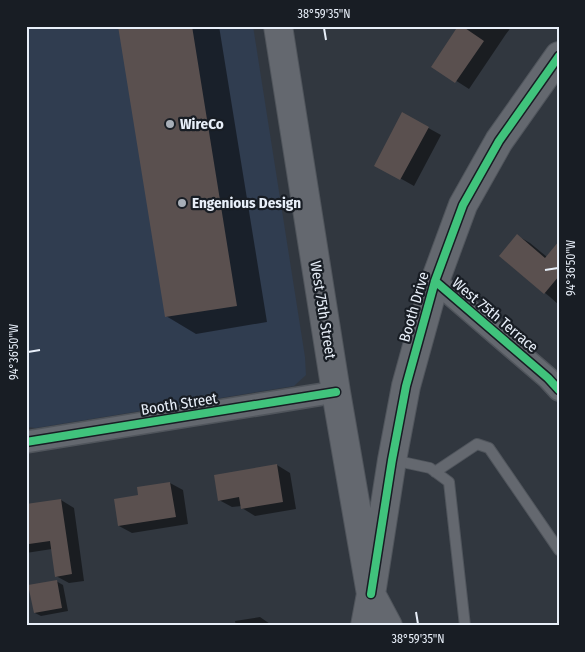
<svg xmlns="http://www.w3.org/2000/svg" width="585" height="652" font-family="'Fira Sans Condensed',sans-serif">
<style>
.built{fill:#303d50}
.shadow{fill:#0007}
.building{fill:#5a504f}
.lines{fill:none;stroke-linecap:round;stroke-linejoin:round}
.lane-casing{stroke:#50555c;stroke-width:12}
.street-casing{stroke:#50555c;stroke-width:24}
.secondary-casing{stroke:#50555c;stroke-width:30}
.lane{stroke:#64686f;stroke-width:10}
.street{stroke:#64686f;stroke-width:21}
.secondary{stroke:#64686f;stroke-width:28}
.cycleway-casing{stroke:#181d24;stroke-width:11}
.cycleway{stroke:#40c37c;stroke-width:8}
.ticks{fill:none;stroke:#e8eff9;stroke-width:2}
.poi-dot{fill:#a8afb8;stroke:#181d24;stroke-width:2}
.labels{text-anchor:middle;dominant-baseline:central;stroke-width:4.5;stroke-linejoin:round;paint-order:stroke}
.poi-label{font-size:15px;font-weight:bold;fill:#e8eff9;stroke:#181d24;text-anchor:start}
.street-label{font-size:15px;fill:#e8eff9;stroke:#181d24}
.neatline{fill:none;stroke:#e8eff9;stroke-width:2}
.ticks-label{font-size:12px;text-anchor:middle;fill:#e8eff9}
</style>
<rect width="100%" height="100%" fill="#31373f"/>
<path class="built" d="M26 26H253L305 357 306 375 294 386 36 428 26 427Z"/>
<path class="shadow" d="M119 26H219L267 322 196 334 166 316Z
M460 26H512L506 34 469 89 433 66Z
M403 114 441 135 414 186 389 172Z
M518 236 530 243 547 257 559 245V305L550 297 545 293Z
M277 465 290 473 296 509 255 516 242 508V506L232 507 219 500Z
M170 483 183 490 188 524 132 533 119 526 140 496 139 488Z
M61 500 74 508 84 581 69 583 56 576 52 549 26 553V505Z
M56 581 63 585 68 611 41 616 35 613Z
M260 617 273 626H236L235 621Z"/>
<path class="building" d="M118 26H192L237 306 165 317Z
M458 26H462L484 41 455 83 431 67Z
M402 112 429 127 400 180 374 166Z
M517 234 545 258 559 241V276L544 294 499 256Z
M277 464 283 502 241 509 239 497 218 501 214 475Z
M170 482 176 517 118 526 114 499 138 495 137 487Z
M61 499 72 574 55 577 50 541 29 544 26 525V504Z
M57 580 62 608 34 613 28 585Z"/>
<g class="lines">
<g class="lane-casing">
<path id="lane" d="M393 460 430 468 449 482 465 626
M435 472 477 444 489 448 559 550"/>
</g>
<g class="street-casing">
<path id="street" d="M435 281 548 378 559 390
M26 442 336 392"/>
</g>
<g class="secondary-casing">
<path id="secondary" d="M278 26 336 392 371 594 388 626
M365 626 371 594 392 460 406 386 435 281 463 205 499 141 559 56"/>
</g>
<use href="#lane" class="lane"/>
<use href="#street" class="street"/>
<use href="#secondary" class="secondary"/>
<g class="cycleway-casing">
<path id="cycleway" d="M435 281 548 378 559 390
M26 442 336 392
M371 594 392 460 406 386 435 281 463 205 499 141 559 56"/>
</g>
<use href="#cycleway" class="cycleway"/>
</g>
<path class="ticks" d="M324 28 326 40M545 270 558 268M28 352 40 350M416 612 418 624"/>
<g class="poi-dot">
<circle cx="170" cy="124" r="5"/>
<circle cx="182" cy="203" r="5"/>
</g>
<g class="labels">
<g class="poi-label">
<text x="180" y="124">WireCo</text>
<text x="192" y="203">Engenious Design</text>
</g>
<g class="street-label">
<text transform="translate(414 307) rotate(-74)">Booth Drive</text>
<text transform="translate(323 310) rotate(81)">West 75th Street</text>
<text transform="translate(495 315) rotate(40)">West 75th Terrace</text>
<text transform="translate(179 404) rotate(-9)">Booth Street</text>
</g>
</g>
<rect width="585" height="652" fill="none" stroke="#181d24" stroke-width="55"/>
<rect x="28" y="28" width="530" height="596" class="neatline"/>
<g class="ticks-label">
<text x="324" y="18">38°59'35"N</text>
<text transform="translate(571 268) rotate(-90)" y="4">94°36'50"W</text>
<text transform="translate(14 352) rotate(-90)" y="4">94°36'50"W</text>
<text x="418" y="643">38°59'35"N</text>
</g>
</svg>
